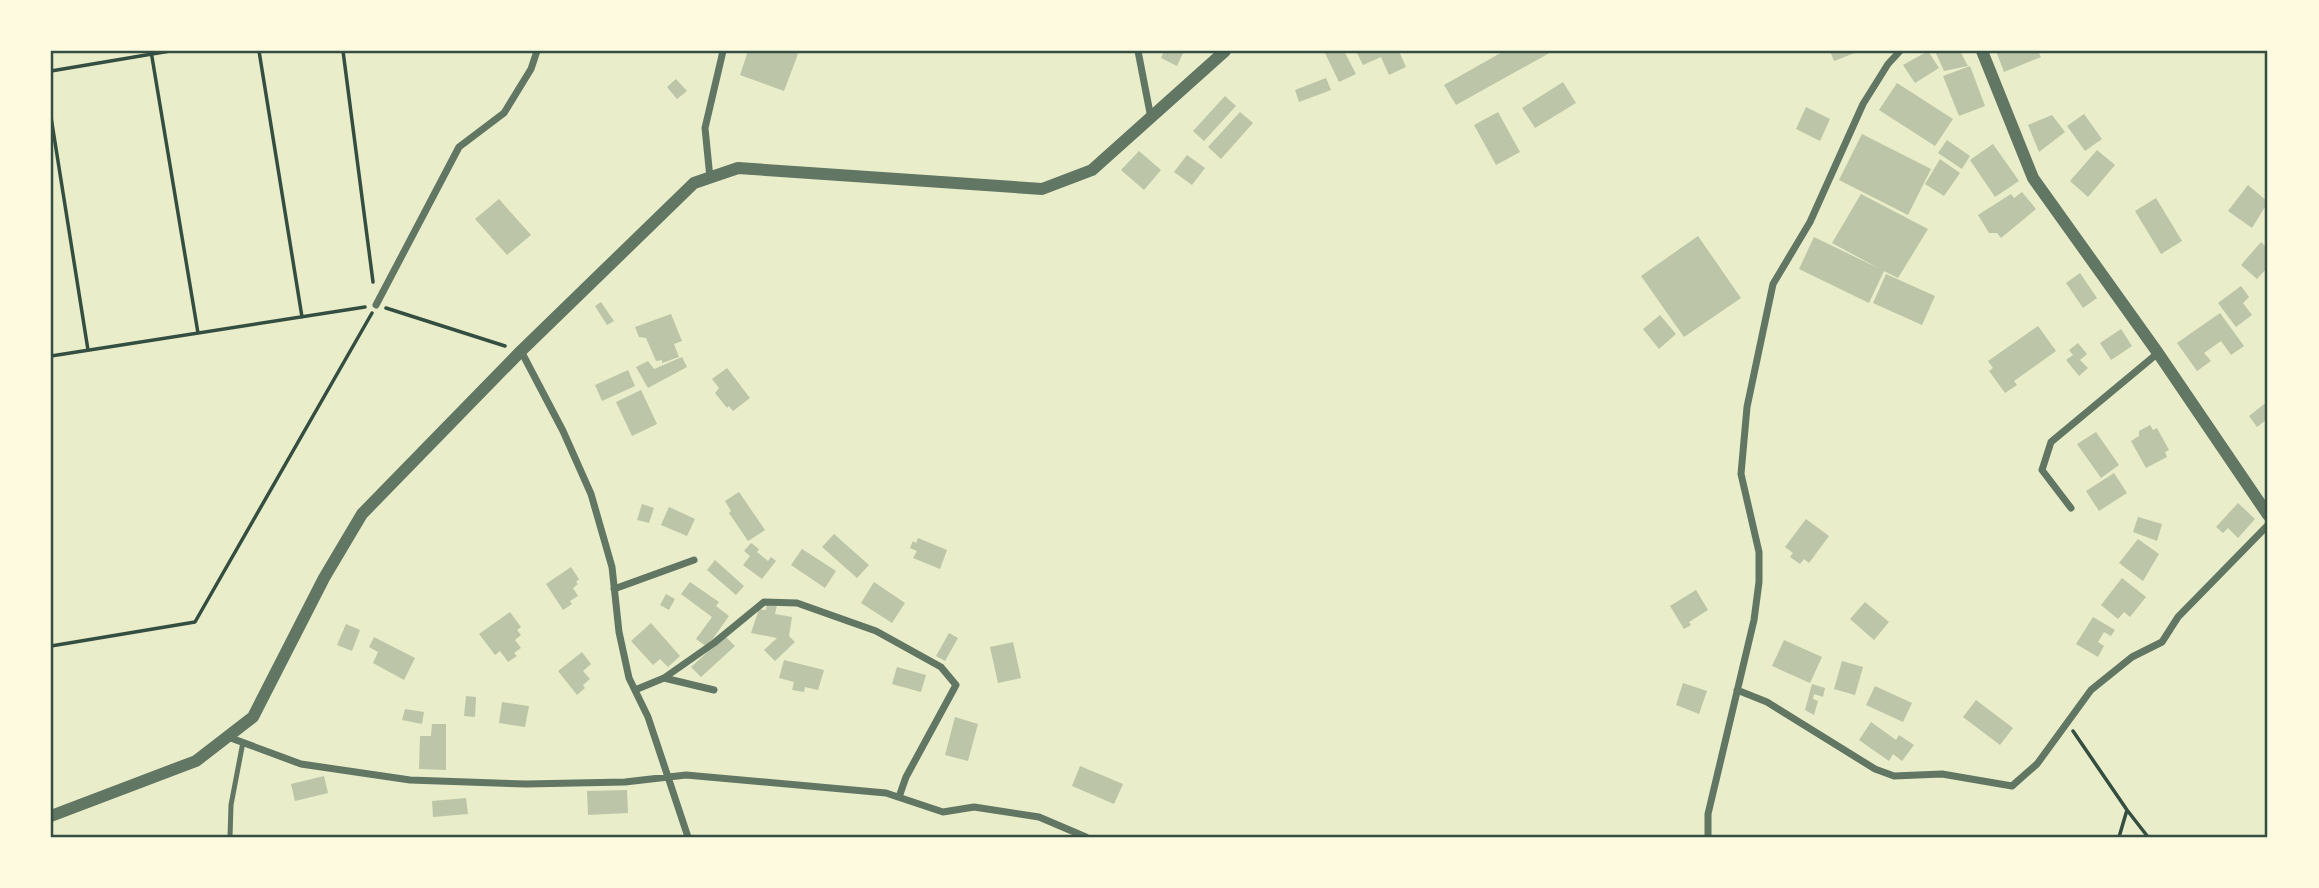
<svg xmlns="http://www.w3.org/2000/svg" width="2319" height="888" font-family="Roboto,sans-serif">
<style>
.building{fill:#bcc5a7}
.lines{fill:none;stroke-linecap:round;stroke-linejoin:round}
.path{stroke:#344e41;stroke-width:3.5}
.service{stroke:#617663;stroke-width:5}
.minor{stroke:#617663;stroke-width:7}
.tertiary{stroke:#617663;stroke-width:12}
.neatline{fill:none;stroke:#344e41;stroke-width:2.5}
</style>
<rect width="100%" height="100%" fill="#e9edc9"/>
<path class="building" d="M748 51H790L798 54 784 91 740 75Z
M1164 51H1184L1177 66 1161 58Z
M1324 51H1344L1356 74 1339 82Z
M1356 51H1399L1406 67 1389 75 1381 57 1363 65Z
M1504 51H1553L1456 105 1444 85Z
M1830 51H1860L1834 61Z
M1928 51 1939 68 1915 83 1903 65Z
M1935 51H1960L1968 66 1944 71Z
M1996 51H2038L2041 57 2004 72Z
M1970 66 1985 106 1959 116 1943 76Z
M1326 78 1331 90 1299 102 1295 90Z
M676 79 687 91 677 99 667 87Z
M1563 82 1576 103 1535 128 1522 108Z
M1897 83 1953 119 1935 146 1879 110Z
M1225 96 1236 106 1204 141 1193 131Z
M1806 107 1830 119 1820 141 1796 129Z
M1240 112 1253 123 1221 159 1208 147Z
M1498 112 1520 152 1496 165 1474 125Z
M2084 114 2102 139 2085 151 2067 126Z
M2052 115 2065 132 2039 152 2028 125Z
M1862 134 1931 169 1908 215 1839 180Z
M1947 140 1970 156 1962 169 1938 153Z
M1993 144 2019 181 1995 197 1970 160Z
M2097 150 2115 165 2088 197 2070 181Z
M1139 151 1161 170 1144 190 1121 170Z
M1187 155 1205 168 1192 185 1174 172Z
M1940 159 1960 173 1944 196 1925 184Z
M2248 185 2268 202 2252 228 2228 211Z
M2022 192 2036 209 2001 238 1997 233H1989L1978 215 2011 194 2014 198Z
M1861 194 1928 229 1898 278 1884 271 1869 303 1799 269 1814 237 1880 269 1832 243Z
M2156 198 2182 241 2161 254 2135 211Z
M499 199 531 235 507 255 475 219Z
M1698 236 1741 298 1684 337 1641 276Z
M2261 242 2268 249V267L2257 279 2241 265Z
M2080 273 2097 298 2083 308 2066 283Z
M1886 274 1935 296 1922 325 1873 303Z
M2241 286 2249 297 2243 303 2252 315 2236 327 2218 303Z
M601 302 614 321 607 325 595 306Z
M2220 313 2244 346 2231 355 2221 341 2204 353 2211 361 2197 371 2177 343Z
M671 314 682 341 674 344 679 357 662 363V360L656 361 646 338 639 337 635 327Z
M1660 315 1676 334 1659 349 1643 329Z
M2038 326 2056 351 2014 381 2017 385 2005 393 1989 371 1993 368 1988 361Z
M2121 329 2132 346 2111 360 2100 343Z
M2078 343 2087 354 2080 360 2088 368 2079 376 2066 360 2073 355 2069 350Z
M682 357 687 367 648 388 636 367 648 361 654 369Z
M727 368 750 398 733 411 729 406 727 408 715 393 719 388 712 379Z
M628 370 635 386 602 401 595 385Z
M641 390 657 424 632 436 616 402Z
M2268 401V422L2266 420 2257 427 2249 416Z
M2150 425 2153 430 2157 428 2169 450 2165 452 2167 457 2146 468 2131 441 2139 436V431Z
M2096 432 2119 465 2101 478 2077 444Z
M2114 473 2127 493 2099 511 2086 491Z
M739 492 765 530 748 541 729 513 731 511 725 501Z
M2238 503 2255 519 2238 538 2228 528 2223 533 2216 527Z
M642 504 654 508 649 523 637 520Z
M669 507 695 519 687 536 661 525Z
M2138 517 2162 524 2157 541 2133 532Z
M1806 519 1829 536 1809 563 1804 559 1800 564 1790 557 1793 553 1785 547Z
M834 534 869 565 857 578 822 547Z
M918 538 947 550 940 569 913 558 917 551 910 548 913 541 916 543Z
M2138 539 2159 554 2143 581 2119 563Z
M751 543 759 549 757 552 768 561 771 557 776 561 762 579 743 565 750 556 744 551Z
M802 549 836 571 825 588 791 565Z
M715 560 744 586 736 595 707 570Z
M571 567 579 579 576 582 578 584 573 588 578 596 570 601 572 604 563 610 546 584Z
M2122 578 2146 597 2130 617 2124 612 2118 619 2101 605Z
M690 582 719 602 716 606 729 616 707 647 696 639 712 617 681 594Z
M874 582 905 603 892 623 861 603Z
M1696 590 1708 610 1689 622 1691 625 1684 629 1670 606Z
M666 594 675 599 669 610 660 605Z
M1865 602 1889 622 1874 640 1850 619Z
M767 603 777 605 775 614 792 617 789 636 795 642 775 661 764 650 777 638 751 633 759 609 766 610Z
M510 612 521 627 517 630 521 635 515 640 521 648 514 653 517 656 508 662 500 651 495 655 479 634Z
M2093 617 2115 630 2111 636 2104 632 2098 642 2104 646 2098 657 2076 644Z
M651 623 680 656 668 667 660 659 653 665 631 641Z
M346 624 360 630 352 651 337 645Z
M949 633 958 638 945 661 936 656Z
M725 636 735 646 701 677 691 667Z
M374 637 415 658 404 680 373 663 378 652 369 647Z
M1784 640 1822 657 1810 683 1772 666Z
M1013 642 1021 678 998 683 990 647Z
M582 652 591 664 583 671 590 679 583 685 585 688 577 695 558 671Z
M784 660 824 670 818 690 805 687 804 692 792 690 794 682 779 678Z
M1842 661 1863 667 1855 695 1834 689Z
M897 667 926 675 921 692 892 684Z
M1683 683 1707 691 1699 714 1676 705Z
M1812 684 1825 688 1823 697 1814 694 1813 699 1818 701 1814 715 1805 710Z
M1875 686 1912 703 1903 722 1866 705Z
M466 696 476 697 475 717 464 716Z
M1976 700 2013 728 2000 745 1963 717Z
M502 702 529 706 525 727 499 723Z
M405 709 424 712 422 724 402 720Z
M955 717 978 724 968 761 945 755Z
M1871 722 1896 740 1899 735 1914 745 1902 761 1893 754 1889 761 1859 740Z
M432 724H446V770L419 769 420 736H431Z
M1080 766 1123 784 1114 804 1072 786Z
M324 776 328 793 295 801 291 784Z
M627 790 628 813 588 815 587 791Z
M466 798 468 814 433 817 432 801Z"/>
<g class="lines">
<path class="path" d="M151 51 198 333
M259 51 302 317
M343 51 373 282
M51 71 170 51
M51 117 88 350
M386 308 505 346
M51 356 365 307
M51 646 195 622 372 313
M2073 731 2127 810 2119 837
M2127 810 2148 837"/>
<path class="service" d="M230 837 231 805 243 742"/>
<path class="minor" d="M1138 51 1151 118
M710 178 705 128 723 51
M376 305 459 147 504 113 531 69 537 51
M521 351 563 431 591 494 612 567 619 632 629 678 648 717 688 837
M2071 508 2042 470 2051 442 2158 353
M614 589 694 560
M664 678 714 643 764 602 797 603 876 631 941 667 956 685 906 777 899 797
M635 690 664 678 714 690
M1737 690 1767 702 1875 769 1894 776 1942 774 2012 786 2037 764 2091 690 2132 657 2162 642 2178 617 2268 525
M228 737 301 764 410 780 526 784 625 782 686 775 886 793 943 812 974 807 1039 817 1086 837
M1708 837V814L1754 620 1759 582V552L1741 474 1747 407 1773 284 1810 222 1863 104 1888 64 1900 51"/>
<path class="tertiary" d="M1982 51 2033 178 2158 353 2268 515
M51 816 196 761 253 717 324 578 362 514 521 351 694 183 738 168 1042 189 1092 170 1225 51"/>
</g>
<rect width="2319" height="888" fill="none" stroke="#fefae0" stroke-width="105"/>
<rect x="52" y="52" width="2214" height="784" class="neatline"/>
</svg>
